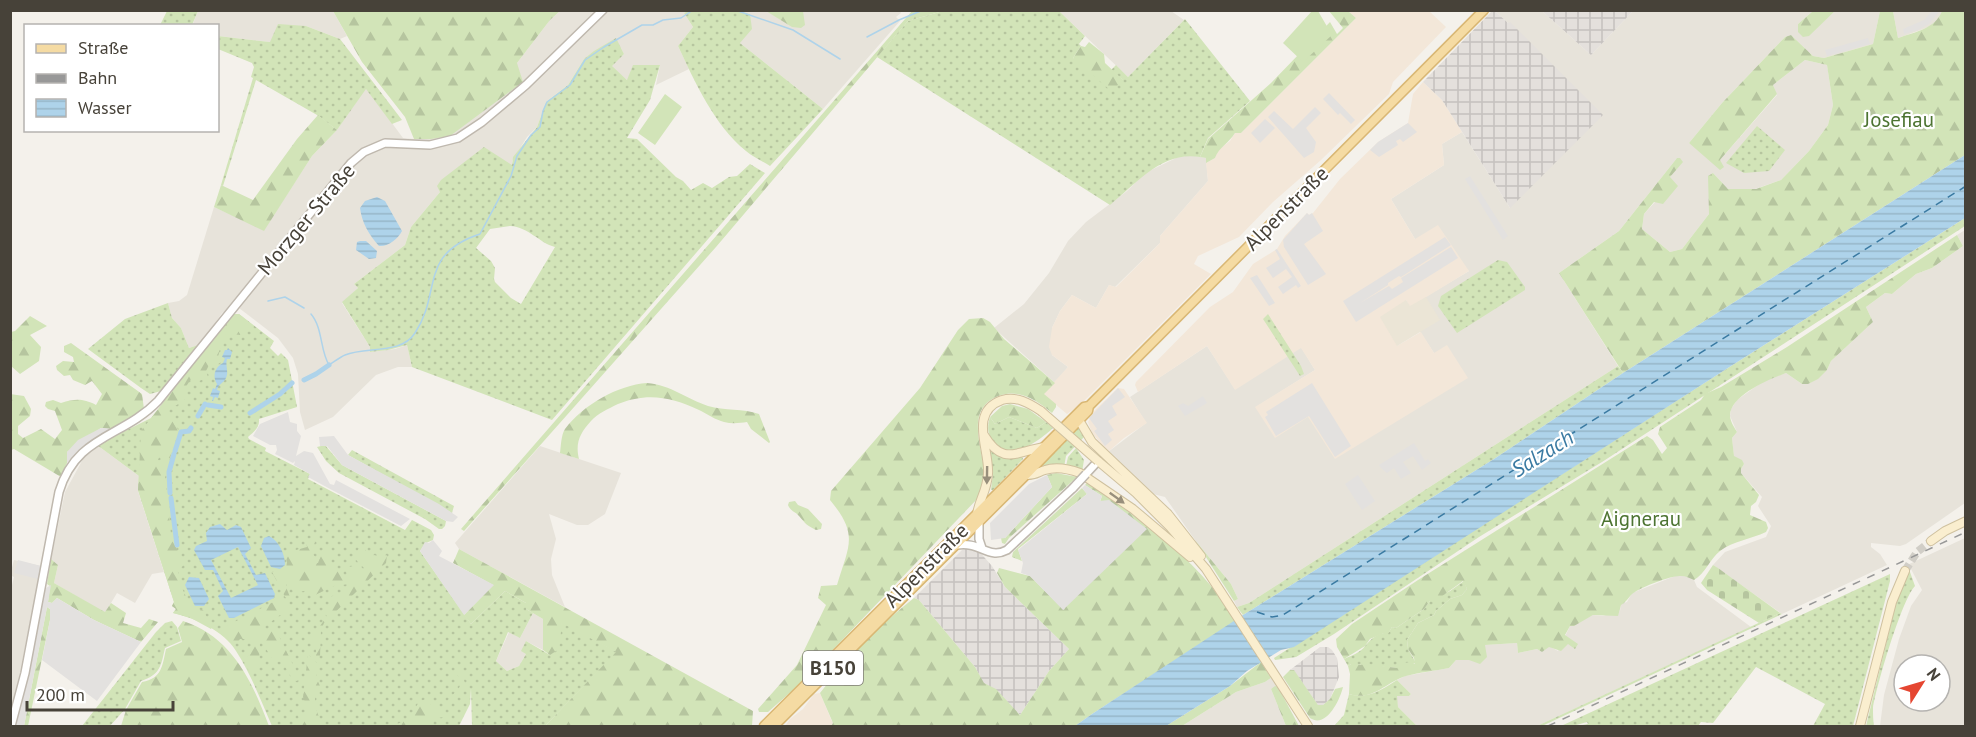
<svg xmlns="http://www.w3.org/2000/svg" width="1976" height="737" font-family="'PT Sans',sans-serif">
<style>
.residential{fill:#e7e3da;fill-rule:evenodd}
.commercial{fill:#f3e7d9}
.industrial{fill:url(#industrial-grid)}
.education{fill:#ebe5d6}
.grass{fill:url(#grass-dots);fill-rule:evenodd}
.forest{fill:url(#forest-firs)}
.cemetery{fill:url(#cemetery-stones)}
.pitch{fill:#d2e4b8}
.parking{fill:#e3e1df}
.water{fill:url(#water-rules);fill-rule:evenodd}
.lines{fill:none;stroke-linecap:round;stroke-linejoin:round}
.stream{stroke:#aed3ea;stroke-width:1.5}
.canal{stroke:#aed3ea;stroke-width:5}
.ferry{stroke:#3a7aa2;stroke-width:1.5;stroke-dasharray:8 6;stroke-linecap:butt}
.secondary-tunnel{stroke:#d1cec7;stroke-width:8;stroke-dasharray:8 4;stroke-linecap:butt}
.tertiary-casing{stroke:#bfb8ae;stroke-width:10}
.secondary-casing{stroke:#cfc19f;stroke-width:10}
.primary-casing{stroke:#d9b774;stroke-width:11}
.tertiary{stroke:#fff;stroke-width:7}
.secondary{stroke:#faeecf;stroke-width:8}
.primary{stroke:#f5dba3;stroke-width:8}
.rail{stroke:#989898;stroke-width:1.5;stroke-dasharray:8 8;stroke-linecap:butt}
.tertiary-bridge-casing{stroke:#bfb8ae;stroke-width:10;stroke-linecap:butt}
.secondary-bridge-casing{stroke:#cfc19f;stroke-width:10;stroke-linecap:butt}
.tertiary-bridge{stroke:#fff;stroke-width:7}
.secondary-bridge{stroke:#faeecf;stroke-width:8}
.oneway{fill:#988f7c}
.labels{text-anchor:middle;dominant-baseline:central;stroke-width:4.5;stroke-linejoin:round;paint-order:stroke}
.shield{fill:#fff;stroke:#7e7b74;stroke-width:1.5}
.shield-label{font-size:20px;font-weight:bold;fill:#474239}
.park-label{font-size:21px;fill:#4d7432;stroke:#fff}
.street-label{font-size:21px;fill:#474239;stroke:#fff}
.water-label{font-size:22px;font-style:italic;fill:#3a7aa2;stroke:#fff}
</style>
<defs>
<pattern id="industrial-grid" width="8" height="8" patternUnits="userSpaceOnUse" patternTransform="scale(1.5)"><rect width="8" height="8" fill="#e4e0dc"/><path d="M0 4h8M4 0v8" fill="none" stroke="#c5c1be"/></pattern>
<pattern id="grass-dots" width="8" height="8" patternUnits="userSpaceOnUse" patternTransform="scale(1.5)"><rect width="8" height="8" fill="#d2e4b8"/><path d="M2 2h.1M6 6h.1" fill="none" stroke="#b6c59f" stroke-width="1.8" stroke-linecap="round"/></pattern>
<pattern id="forest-firs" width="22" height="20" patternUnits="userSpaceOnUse" patternTransform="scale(1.5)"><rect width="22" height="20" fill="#d2e4b8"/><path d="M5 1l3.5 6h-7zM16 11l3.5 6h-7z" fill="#b6c59f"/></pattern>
<pattern id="cemetery-stones" width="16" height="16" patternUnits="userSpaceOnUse" patternTransform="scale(1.5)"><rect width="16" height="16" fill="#d2e4b8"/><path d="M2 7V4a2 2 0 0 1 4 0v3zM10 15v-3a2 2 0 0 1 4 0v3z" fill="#b6c59f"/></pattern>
<pattern id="water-rules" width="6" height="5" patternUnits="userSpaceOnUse" patternTransform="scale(1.5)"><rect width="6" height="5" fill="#aed3ea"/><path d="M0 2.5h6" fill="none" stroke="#97b6c9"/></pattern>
</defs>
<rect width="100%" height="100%" fill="#f4f1eb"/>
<path class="residential" d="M899 10 901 13 896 17 900 21 823 109 740 43 750 14 739 11Z
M198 11H333L347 36 340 39 306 26 270 42 218 36V26H192Z
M560 11H688L684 13 693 27 678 46 689 69 656 85 660 65 627 80 611 66 624 54 621 48 584 59 568 85 546 102 537 127 527 137 512 161V165L440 192 411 227 405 245 354 284 358 288 342 303 370 347 371 352 395 349 407 345 412 367H398L376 375 333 417 305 430 300 412 298 374 293 358 278 338 235 305 222 313 201 344 189 348 181 328 172 318 168 303 179 301 187 295 214 207 264 230 312 156 337 130 366 88 403 138 414 139 517 63 550 20Z
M1059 11H1171L1184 20 1128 77Z
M1495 11H1542L1591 55 1633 11H1813L1798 24 1809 35 1835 11H1880L1873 44 1824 58 1813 56 1791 35 1785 37 1722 103 1689 143 1720 160 1777 95 1773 85 1805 60 1827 65 1833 105 1828 125 1809 151 1781 180 1755 189H1728L1713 173 1709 214 1682 249 1670 252 1642 229 1644 214 1655 202 1670 177 1677 158 1619 231 1559 273 1618 366 1249 603 1237 607 1234 601 1238 599 1231 584 1195 540 1165 497 1153 494 1108 452 1146 423 1130 397 1207 346 1235 389 1301 347 1315 370 1256 407 1308 417 1434 353 1420 332 1410 306 1469 271 1415 239 1391 199 1444 165 1442 144 1462 132 1510 208 1509 24Z
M1893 11H1942L1940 18 1929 27 1898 38Z
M1190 155 1206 158 1208 181 1160 236V243L1115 287 1109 285 1096 308 1072 295 1060 311 1052 328V355L1068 367 1055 383 994 328 1024 304 1049 273 1068 241 1086 222 1127 191 1145 173 1176 158Z
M1965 230V503L1906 544 1900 546 1871 543V547L1880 554 1887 565 1782 614 1713 565 1725 552 1766 537 1771 526 1758 506 1762 497 1741 473V469L1744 464 1734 457 1732 438 1737 432 1730 416 1731 409 1737 400 1765 380 1786 373 1802 384 1827 370 1831 361 1873 322 1866 307 1885 293 1892 294 1916 274 1932 268 1963 246 1957 235Z
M97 445 139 476 138 491 164 572 152 574 135 603 117 593 105 613 54 583 58 565 51 559 65 492 83 459Z
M540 446 621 473 605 514 588 525H577L549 514 556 539 551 559 552 575 565 607 459 549 455 543Z
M1965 538V726H1880L1884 695 1899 639 1911 606 1922 590 1911 569 1905 566ZM1904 665H1940V701H1904Z
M14 560 41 566 11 717 10 593 14 577 10 575Z
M1675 576H1687L1694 580 1697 587 1751 627 1537 726H1417L1398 707 1396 696H1409L1411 694 1397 680 1405 676 1449 668 1456 660H1469L1484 645 1517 643 1518 653 1537 649 1542 652 1549 646 1558 651 1570 626 1593 615 1603 616 1620 611 1621 604 1627 602 1632 593Z
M533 613 543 619V650L526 641V654L519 666 507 671 496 661 509 632 520 638Z
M1271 678 1278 687 1271 689 1286 726H1182L1236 692 1265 682Z"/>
<path class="commercial" d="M1348 11H1429L1446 27 1393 82 1389 94 1321 160 1273 202 1239 237 1198 256 1194 264 1211 274 1082 403 1067 414 1043 394 1068 367 1052 355 1049 347 1052 328 1060 311 1072 295 1096 308 1109 285 1116 287 1160 243V236L1208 181 1206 163 1215 158 1218 150 1230 141 1235 133H1241L1356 18Z
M1423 82 1442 100 1462 132 1442 144 1444 165 1391 199 1415 239 1438 225 1469 271 1410 307 1406 300 1397 346 1421 332 1434 353 1447 345 1468 378 1335 459 1308 417 1275 438 1255 407 1315 370 1301 348 1235 390 1207 346 1138 392 1135 385 1136 382 1210 307 1233 292 1253 264 1277 249 1285 236 1307 213 1309 215 1313 213 1340 179 1378 142 1408 123 1413 94Z
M1118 388 1124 389 1147 423 1124 438 1108 452 1092 433 1088 422 1095 410Z
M820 693 833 724 831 726H782L786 725 790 719 803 709 814 694Z"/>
<path class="industrial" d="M1492 11H1495L1508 23 1510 22 1603 115 1510 208 1442 100 1423 82Z
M1542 11H1633L1591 55Z
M964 548 977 549 992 566 1005 587 1069 649 1049 671 1020 715 996 690 984 684 975 667 919 600 914 598Z
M1320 647H1328L1332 650 1337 658 1339 677 1330 699 1323 705H1318L1294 671 1290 670Z"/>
<path class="education" d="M1426 297 1440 320 1397 346 1380 317 1406 300 1410 306Z"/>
<path class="grass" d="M167 11V10L198 11 192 25H160Z
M688 11H739L750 14 752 29 740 43 823 109 770 166C762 161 753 157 746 151 714 125 695 82 678 46L693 27 684 13Z
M943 11H1059L1085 36 1079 44 1081 46 1073 58 1123 80 1111 70 1116 65 1128 77 1185 19 1250 101 1208 138 1200 157C1162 151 1137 183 1110 205L877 57 908 21Z
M278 24 306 26 340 39 402 120 392 124 366 89 337 130 317 115 256 80 223 186 221 185 253 78 251 77 254 67 252 63 218 49V36L270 42Z
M616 38 624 54 612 66 627 80 633 65H660L650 100 627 138 637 139 676 177 683 181 691 190 703 183 712 188 729 177 737 176 750 164 765 173 552 420 412 367 407 345 388 350 370 352V347L342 302 358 288 354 284 405 245 411 227 440 192 437 186 441 180 484 147 512 165 513 157 537 127 546 102 568 85 584 59 594 51ZM510 226C529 227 539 243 555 247L521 304 511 298 495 282 494 279 495 268 491 261 476 248 490 229Z
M1757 126 1785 150 1769 171 1744 173 1726 163Z
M1965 218V226L1602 462 1479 537 1334 634 1296 657 1275 660 1274 658 1731 366Z
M1498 260 1507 262 1525 287V290L1457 333 1438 306 1441 296Z
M168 303 172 318 181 328 189 348 201 344 161 391 150 394 141 388 88 349 125 319Z
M233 314H239L274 341 270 348 278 356 281 353 288 360 297 407 259 419C260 427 254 432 248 437L249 439 266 448 265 451 310 474 308 479 405 530 412 520 431 530 434 535 433 540 426 543 420 551 471 624 505 591 526 603V609L533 613 520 638 508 632 496 661 507 671 519 666 526 654 521 651 526 641 550 655 562 622 617 652 545 726H472L471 688 470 704 459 726H272C261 701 251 674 236 651 224 631 195 618 173 613L176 609 172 606 174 602 138 490 139 476 97 445 151 418Z
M1268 314 1301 366 1304 374 1300 376 1263 319Z
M1618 366 1623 373 1494 459 1243 615 1237 607 1249 603Z
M990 417 995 424 1009 417 1037 428 1046 422 1053 428C1039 441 1011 462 995 444 987 435 987 427 990 417Z
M1077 426 1085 436 1066 456 1064 467 1037 469Z
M325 445 342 465 446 521 445 526 442 529H439L425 519 339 473 326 461 317 447Z
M1076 448 1084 460 1082 472 1066 466 1068 457Z
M352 450 454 506 452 513 348 455Z
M990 450 1004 458 1022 456 1023 459 993 490H991L993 474Z
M1903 570 1910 572 1915 586C1902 599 1876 687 1873 708 1873 714 1873 720 1874 726H1866L1898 595 1901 572 1899 573Z
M1890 574V581L1853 726H1813L1825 704 1756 667 1713 723 1701 722 1698 726H1577L1588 724 1587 722 1573 726H1561Z
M1464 581 1467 589 1462 595 1450 599 1436 611 1434 615 1418 623 1407 640 1408 649 1416 663 1397 668 1351 664 1348 666 1344 659C1351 656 1361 652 1365 646 1373 637 1376 634 1389 632L1392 627 1396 628 1424 609 1430 601 1450 591Z
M1780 613 1782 614 1542 726H1537Z
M172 621 177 627 181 641 165 648C161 666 160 675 141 681L125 709 110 726H82L156 632 165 623Z
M1397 680 1411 694 1409 696H1397L1398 707 1417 726H1334L1344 715 1349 694C1367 700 1383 689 1397 680Z"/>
<path class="forest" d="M333 11H560L550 20 517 63 523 82 450 136 431 139H414L405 117 362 62Z
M766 11H803L805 25 801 28 792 27Z
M912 11H943L908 21 716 247 464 531 461 529Z
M1329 11H1348L1356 18 1241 133H1235C1229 143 1219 147 1215 158L1206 163V158L1200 157 1208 139 1271 83 1330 22 1337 34 1343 28Z
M1813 11H1835L1809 36 1803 37 1798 32V24Z
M1880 11H1893L1898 38C1915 32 1935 29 1942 11H1965V155L1623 373 1559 273 1619 231 1677 158H1680L1683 162 1670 177 1678 186 1663 204 1654 202 1644 214 1642 229 1670 252 1682 249 1709 214 1708 176 1713 173 1728 189H1756L1781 180 1809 151 1828 125 1833 105 1827 65 1805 60 1773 85 1777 94 1720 160 1724 167 1720 170 1689 143 1722 103 1785 37 1791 35 1813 56 1824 58 1873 44Z
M1089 42 1104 54 1105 63 1123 80 1113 90H1110L1073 58 1081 46 1085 47Z
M318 115 337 130 312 156 264 231 214 207 221 185 253 200 297 139Z
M1957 235 1963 246 1932 268 1916 274 1892 294 1885 293 1866 307 1873 322 1831 361 1827 370 1818 379 1808 384H1802L1786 373C1770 379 1731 395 1730 415 1730 421 1734 427 1737 432L1732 438 1734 456 1742 460 1744 464 1741 469V473L1759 495 1756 502 1751 506 1750 515 1766 522 1768 528 1766 532C1751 539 1733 541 1720 551 1710 559 1705 574 1694 580 1689 578 1686 576 1681 576 1672 575 1642 587 1635 592 1629 595 1628 601 1621 605L1618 616 1593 615 1574 626H1570L1565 635 1578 644 1575 649 1568 644 1561 651 1549 647 1542 652 1537 649 1518 653 1517 643 1485 645 1487 657 1480 664 1469 660H1456L1449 668C1435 671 1420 672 1406 676 1386 682 1372 702 1349 694L1350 674 1348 666 1354 662 1360 665 1366 664 1397 668 1399 664 1410 662 1415 664 1414 658 1408 649 1407 640 1418 623 1434 615 1436 611 1450 599 1462 595 1467 589 1463 581 1434 602 1430 601 1424 609 1396 628 1392 627 1388 634 1384 633 1370 639 1365 646 1344 659 1337 647 1336 639 1352 624 1418 580 1647 436 1653 440 1662 454 1667 448 1658 434 1660 427 1701 400 1705 394 1721 387 1787 347Z
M233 314H239L250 323 240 335 228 333 223 337 218 357 221 362 217 365 210 363 206 371 208 377 197 382 191 379 183 391 186 395 184 402H180L177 405 169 407 167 414C173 418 173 425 178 429L170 458 160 455 158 460 169 463 165 478 171 534 183 566 177 569 181 581 179 582 192 609 203 610 212 627 211 629 191 618 173 613 176 609 172 606 174 602 138 490 141 431Z
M30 316 47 326 30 335 41 347 39 361 20 374 11 366V332L15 331Z
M983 318 990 322 1004 339 1055 383 1044 394 1056 404V407L1052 413C1038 401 1020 389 1001 395 965 407 981 443 984 469 985 478 982 487 980 496L802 682 768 712H759L758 709 797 665 826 605 818 598 821 586 837 585C849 545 859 535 830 500L831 491 920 388 958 330 969 319Z
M71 343 142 394 144 409 112 429 101 428 67 452V463L61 477 14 449 11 450 10 394 24 396 31 409 30 416 18 426V434L23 438 41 429 55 439 62 430 55 411 48 409 45 406 46 402 53 400 61 403C75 399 82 398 96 405L102 394 92 381 85 385 73 380 70 375 64 376 57 370 56 366 63 361 74 362 73 357 64 352V346Z
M647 383C671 385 687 399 708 406 725 411 743 408 759 414L770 442 769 443 751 429 747 422C740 423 732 424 724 422 716 420 707 414 699 410 672 397 647 392 618 404 608 409 598 413 591 421 580 433 575 443 579 459L560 453C561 446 561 435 565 429 583 405 618 385 647 383Z
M1010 404 1028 409 1046 422 1037 428 1009 417 995 424 990 417 1002 406Z
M1056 473 1077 477 1009 538 1005 544 1002 543 1001 538H1005L1052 487 1047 475Z
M1087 483C1132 513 1177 545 1212 587 1221 597 1228 610 1236 621L1092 714 1075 726H831L833 723 820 693C848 657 878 626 914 598L919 600 975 667 984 683 996 689 1020 715 1049 671 1069 649 1005 587 997 573 999 568 1030 576 1064 610 1102 496 1085 485Z
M1082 488 1087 494 1018 549 1022 561 1012 557 1013 552Z
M795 501 798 505 808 509 822 524 821 529 816 530C806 525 806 524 799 516 795 511 791 512 788 505L789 502Z
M312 538 315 542 311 552 316 558V563H318L321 554 327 552 332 553 334 557 329 562 330 569 339 571 348 578 346 571 349 567 353 566 360 573 363 572 365 569 356 560V553L360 547H364L369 557 375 555 380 559 387 555 386 563 324 623 321 630 320 656H316V648H312L313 629H318L327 616 322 612 332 602 330 598 336 593C343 594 349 591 349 584L334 586 313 596 309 590 299 592 293 591 287 580 286 587 290 597 288 599 285 597 272 572 286 569 287 562 285 553 307 547 306 540Z
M1195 540 1231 584 1238 599 1234 601Z
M459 549 753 711 752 726H545L616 652 562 623 559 649 550 655 543 650V619L526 609V603L505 591 471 624 464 615 493 585 453 563Z
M51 559 58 565 54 583 105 612 111 603 126 613 123 623 141 628 149 619 158 622 141 642 94 620 57 598 52 603 48 602 50 586 47 584Z
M277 600 288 604 289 609 284 615H280L264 627 267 630H276L298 675 299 680 296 681 291 677 282 661 274 662 260 639 259 667 256 670 249 672 244 659 251 653 252 639H240L237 643H232L217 631Z
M47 607 50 609V620L28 726H24Z
M183 621C232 637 252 681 269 726H121L126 710 142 682C162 678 162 667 166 649L182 642 178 628Z
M308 654 319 665 316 677 320 686C310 700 317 712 323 726H301L298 715 308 711 303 697Z
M1261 662 1271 678 1265 682 1236 692 1182 726H1166L1230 686Z
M456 669 461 670 467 690 461 689 442 709 444 717 437 718 430 726H393C399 723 406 721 411 715 417 708 416 700 428 699L432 707 439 709 441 708 459 688 462 681 454 671Z
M1290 670H1294L1318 705H1323L1330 699 1335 689 1343 687C1340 700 1326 729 1310 718L1283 677Z
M1275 686 1278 687 1299 726H1286L1271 689Z"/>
<path class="cemetery" d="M1713 565 1718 568 1780 613 1759 623 1707 590 1701 583Z"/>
<path class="pitch" d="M1312 11H1318L1332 35 1303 62 1283 43Z
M665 94 682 107 655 145 638 133Z"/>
<path class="parking" d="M1933 10 1940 11 1929 24 1918 30 1904 34 1903 29 1924 20Z
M1868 38 1870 44 1827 56 1825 50Z
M1329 93 1355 120 1351 124 1340 113 1338 115 1323 99Z
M1315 107 1321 113 1306 128 1316 142 1314 152 1304 158 1268 117 1274 111 1293 129Z
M1265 119 1275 128 1260 143 1251 133Z
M1408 123 1417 132 1403 142 1400 139 1396 141 1398 145 1379 157 1370 150 1378 142Z
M1470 176 1508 236 1503 240 1465 179Z
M1307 213 1309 215 1312 213 1323 231 1304 244 1326 274 1308 285 1284 247 1283 240Z
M1445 237 1451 245 1401 277 1399 276 1388 283V285L1360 303 1389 286 1392 289 1403 282 1401 278 1451 247 1458 258 1356 322 1343 301Z
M1277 249 1301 286 1298 288 1296 285 1283 294 1278 287 1292 277 1286 269 1273 278 1266 268 1280 259 1275 250Z
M1257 275 1275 303 1269 306 1250 278Z
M1312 383 1351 446 1335 457 1309 416 1276 436 1265 417 1268 415 1266 412Z
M1118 388 1125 397 1112 406 1117 415 1108 421 1114 430 1108 434 1112 440 1105 446 1094 431 1097 429 1089 418Z
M1203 396 1207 403 1185 416 1178 406 1183 403 1188 406Z
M288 412 290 422 297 424V431L301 436 296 456 304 451 313 453 330 484 334 485 336 480 410 519 401 526 332 490 308 477 310 474 294 465 295 461 293 463 275 454 277 450 276 445H270L253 436 260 424Z
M101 428 112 429 84 445 67 463V452L78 440Z
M334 436 348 455 439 504 458 517 453 522 446 521 342 465 327 446H320L319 437Z
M1414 443 1425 461 1428 459 1431 463 1422 470 1413 456 1403 462 1411 473 1401 479 1394 468 1387 473 1381 468 1379 465Z
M1047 475 1052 487 1005 538 991 540 990 523 1029 484Z
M1358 475 1375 501 1362 510 1345 484Z
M1085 485 1102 496 1100 501 1109 500 1147 529 1063 610 1030 576 1021 573 1023 563 1018 550 1087 494 1082 488Z
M433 540 442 551 439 556 494 585 464 615 420 551 425 542 429 543Z
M18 560 41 566 38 579 14 573Z
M51 585 48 602 52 603 57 598 94 620 141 642 97 701 42 660 50 620V609L47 607 24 726H14L28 675 42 598 46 588Z"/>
<path class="water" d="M1965 155V218L1731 366 1294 647 1281 650 1247 671 1230 686 1166 726H1075L1092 714 1243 615 1494 459 1623 373Z
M377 197 385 201 402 231C398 239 388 247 379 246 369 235 362 223 360 208L365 201Z
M360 241H366L377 251 376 258 369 259 356 250 357 242Z
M228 348 232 352 230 359H227C225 366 229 371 226 378 223 384 219 383 217 390L220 391 218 398 215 397 213 401H212L213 397 210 396 213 388 215 389 217 384C212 376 215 367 223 363L225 358 222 357 225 350H227Z
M220 524 227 530 236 525 241 527 251 548 245 554 256 575 265 573 275 594 274 598 234 618H229L218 596 223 591 213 570H205L194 550 196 546 207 541 206 533 210 527ZM238 547 258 585 231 598 211 560Z
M269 536C279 541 285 554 285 565L280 569 271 567 261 546 264 538Z
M189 577 199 578 209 599 204 606H195L185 585Z"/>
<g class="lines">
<path class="stream" d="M735 10 793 30 840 59
M867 37 899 20 923 10
M268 301 285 297 304 308
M311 314C323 328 320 351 329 365 334 362 340 357 345 355 366 346 401 355 415 333 442 293 418 254 480 234L511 176 517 156 531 135 540 127 543 111 547 102 570 85 585 60 604 47 642 25H653L663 20 681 18 693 10"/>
<path class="canal" d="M304 380 316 374 329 365
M208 405 221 407
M250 413 280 394 292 383
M198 416 205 404
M175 451 181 432 189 431 191 428
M170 493 169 472 174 454
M171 498 177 545"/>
<path class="ferry" d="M1257 612 1272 617 1283 615 1966 186"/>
<path class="secondary-tunnel" d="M1905 571 1917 552 1931 541"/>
<g class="tertiary-casing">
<path id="tertiary" d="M1086 474 1098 461
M979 522V539L982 548
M957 545C980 541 988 560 1007 550L1073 488
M11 726 25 673 59 492C76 435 122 438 158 401L351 163 364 152 385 143 430 145 458 138 482 122 526 85 603 10"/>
</g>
<g class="secondary-casing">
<path id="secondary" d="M1079 420 1092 442 1168 514 1201 556
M984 435C1003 466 1015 452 1044 447
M1098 461 1136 493 1170 527 1206 569 1308 726
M1026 475C1034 476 1038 472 1045 470 1057 466 1069 469 1080 473L1133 509 1190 557
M977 514C979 500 987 491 988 474 990 450 968 412 1002 400 1017 396 1029 403 1041 411
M1931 541 1945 531 1966 521
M1860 726 1892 602 1905 571"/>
</g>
<g class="primary-casing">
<path id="primary" d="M764 726 1084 407 1089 406 1484 10
M774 726 1026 475 1088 411 1089 406"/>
</g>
<use href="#tertiary" class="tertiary"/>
<use href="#secondary" class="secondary"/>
<use href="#primary" class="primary"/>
<path class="rail" d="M1548 726 1966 532"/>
<g class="tertiary-bridge-casing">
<path id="tertiary-bridge" d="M1073 488 1086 474"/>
</g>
<g class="secondary-bridge-casing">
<path id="secondary-bridge" d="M1041 411 1098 461"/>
</g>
<use href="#tertiary-bridge" class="tertiary-bridge"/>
<use href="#secondary-bridge" class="secondary-bridge"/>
</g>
<defs><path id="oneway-solid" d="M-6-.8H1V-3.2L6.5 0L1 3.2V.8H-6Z" transform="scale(1.5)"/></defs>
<g class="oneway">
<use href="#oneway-solid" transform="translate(987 475) rotate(91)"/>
<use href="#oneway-solid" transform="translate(1117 498) rotate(36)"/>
</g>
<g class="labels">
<rect class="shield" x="803" y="651" width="60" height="34" rx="4.5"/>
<g class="shield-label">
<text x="833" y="668">B150</text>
</g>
<g class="park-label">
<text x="1899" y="119">Josefiau</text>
<text x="1641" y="518">Aignerau</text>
</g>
<g class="street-label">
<text transform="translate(1286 208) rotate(-45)">Alpenstraße</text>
<text transform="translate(306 219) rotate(-50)">Morzger Straße</text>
<text transform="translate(926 565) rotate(-45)">Alpenstraße</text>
</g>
<g class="water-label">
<text transform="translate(1542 453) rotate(-32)">Salzach</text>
</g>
</g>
<rect width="1976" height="737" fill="none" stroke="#474239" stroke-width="24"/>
<rect x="24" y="24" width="195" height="108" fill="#ffffff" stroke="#b5b3b0" stroke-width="1.5"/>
<rect x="36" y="44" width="30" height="9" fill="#f5dba3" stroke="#b5b3b0" stroke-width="1.5"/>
<text x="78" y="54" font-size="18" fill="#474239">Straße</text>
<rect x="36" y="74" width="30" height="9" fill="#989898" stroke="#b5b3b0" stroke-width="1.5"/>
<text x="78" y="84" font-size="18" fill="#474239">Bahn</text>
<rect x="36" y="99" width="30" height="18" fill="url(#water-rules)" stroke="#b5b3b0" stroke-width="1.5"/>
<text x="78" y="114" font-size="18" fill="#474239">Wasser</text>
<g transform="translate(1922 683) rotate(53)"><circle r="28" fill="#ffffff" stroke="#b5b3b0" stroke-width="1.5"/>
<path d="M0-4.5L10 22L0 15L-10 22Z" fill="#e54631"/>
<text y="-9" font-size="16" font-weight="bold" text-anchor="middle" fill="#474239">N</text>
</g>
<path d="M27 701v9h146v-9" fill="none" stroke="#474239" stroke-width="3"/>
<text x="36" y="701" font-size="18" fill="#474239" stroke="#ffffff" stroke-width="4.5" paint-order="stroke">200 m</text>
</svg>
